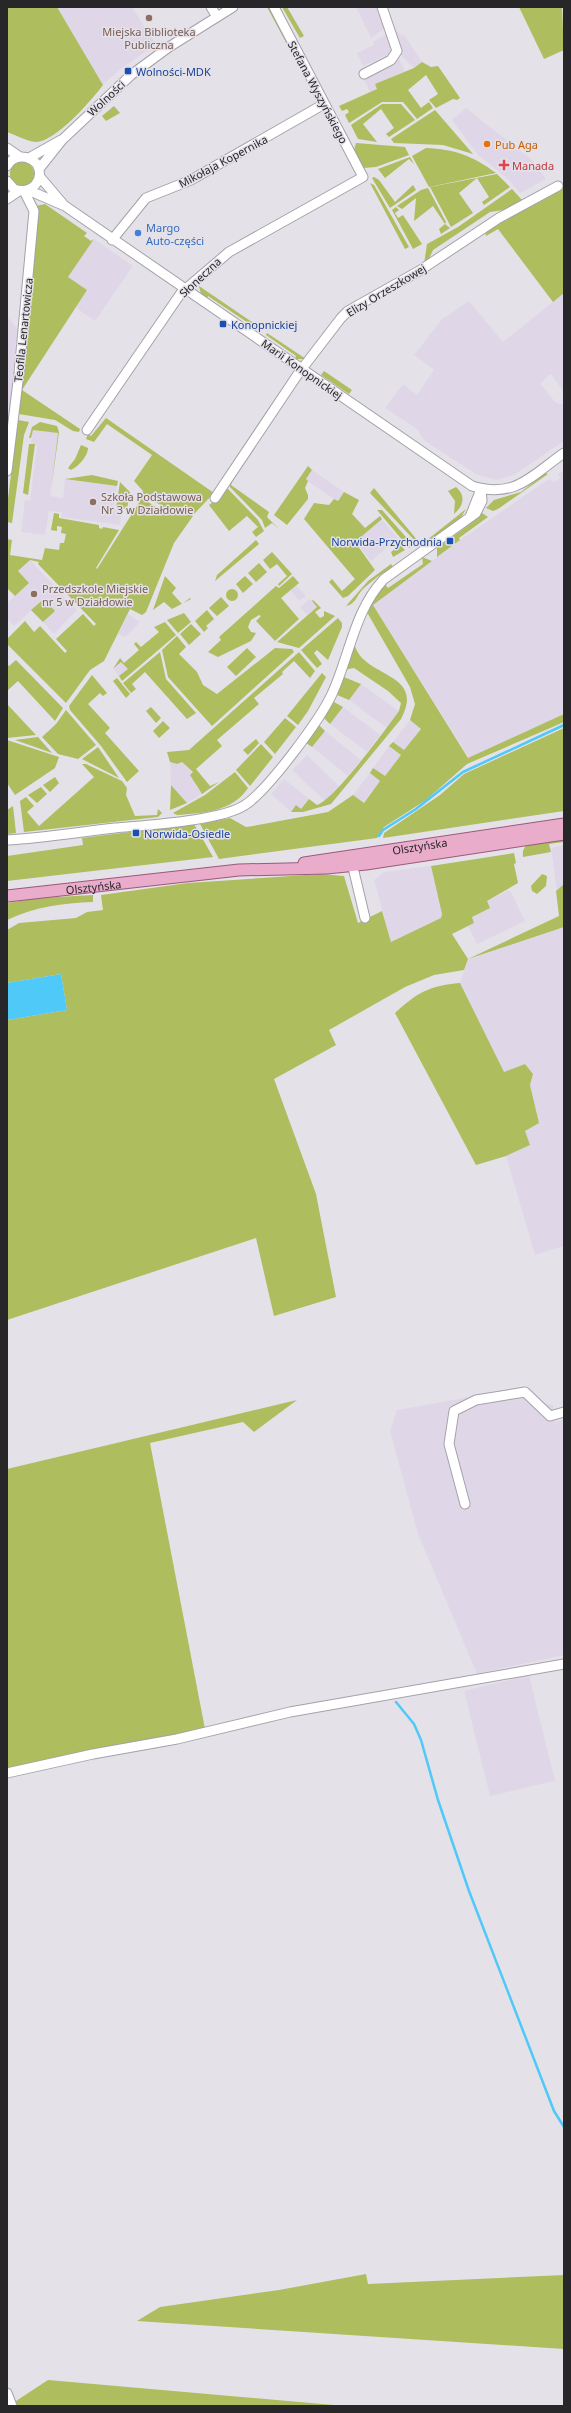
<svg xmlns="http://www.w3.org/2000/svg" width="571" height="2413" font-family="'Noto Sans',sans-serif">
<style>
.built{fill:#dfd7e7}
.green{fill:#aebd5e}
.water{fill:#4ec9f8}
.lines{fill:none;stroke-linecap:round;stroke-linejoin:round}
.stream{stroke:#4ec9f8;stroke-width:2.5}
.minor-casing{stroke:#a5a1a9;stroke-width:11}
.major-casing{stroke:#9c597b;stroke-width:13}
.minor{stroke:#fff;stroke-width:9}
.major{stroke:#e9acca;stroke-width:11}
.education-dot{fill:#8d6e63;stroke:#e5e1e9;stroke-width:1.5}
.transit-dot{fill:#1a4fb4;stroke:#e5e1e9;stroke-width:1.5}
.food-dot{fill:#e8710a;stroke:#e5e1e9;stroke-width:1.5}
.health-dot{fill:#e0444e;stroke:#e5e1e9;stroke-width:1.5}
.shop-dot{fill:#3f7fe0;stroke:#e5e1e9;stroke-width:1.5}
.labels{text-anchor:middle;dominant-baseline:central;stroke-width:3;stroke-linejoin:round;paint-order:stroke}
.education-label{font-size:11px;fill:#785e54;stroke:#e5e1e9;text-anchor:start}
.transit-label{font-size:11px;fill:#164399;stroke:#e5e1e9;text-anchor:start}
.street-label{font-size:11px;fill:#272629;stroke:#e5e1e9}
.food-label{font-size:11px;fill:#c56008;stroke:#e5e1e9;text-anchor:start}
.health-label{font-size:11px;fill:#be3a42;stroke:#e5e1e9;text-anchor:start}
.shop-label{font-size:11px;fill:#366cbe;stroke:#e5e1e9;text-anchor:start}
</style>
<rect width="100%" height="100%" fill="#e5e1e9"/>
<path class="built" d="M57 7H132L156 44 118 71 103 85Z
M356 7H378L385 28 371 38Z
M397 31 402 36 404 35 422 62 414 68 401 55 394 34Z
M386 34 390 36 396 51 363 66 357 53 374 45 373 42Z
M399 59 405 71 376 84 378 88 370 92 363 77Z
M466 108 532 160 546 179 520 193 508 179 479 156 452 120Z
M94 239 133 266 95 321 75 307 87 290 68 277Z
M564 293V392L551 374 540 383 555 402 564 405V441L514 475 496 480 476 474 425 441 417 429 385 408 403 384 417 395 434 370 414 355 442 319 469 301 503 342Z
M8 318 17 328 10 407 7 403Z
M32 430 58 433 50 496 63 498 65 479 117 486 114 509 122 510 120 525 61 517 62 512 49 511 45 535 21 532 25 500 30 501 37 445 31 444Z
M312 470 344 492 337 501 306 480Z
M564 470V714L469 758 373 605 460 540 549 479 554 482 561 478 558 474Z
M381 519 398 538 371 561 355 542Z
M30 560 77 610 54 634 43 622 55 611 44 599 14 626 7 618V603L29 583 18 572Z
M296 585 306 596 299 601 290 590Z
M310 599 317 607 307 615 300 607Z
M128 614 140 622 125 637 118 634Z
M121 662 128 669 119 676 114 670Z
M361 684 399 711 387 728 349 700Z
M343 707 380 735 367 752 330 724Z
M410 720 421 729 404 750 393 742Z
M325 731 361 760 348 776 312 747Z
M389 746 401 755 384 777 373 768Z
M307 755 339 786 325 801 292 770Z
M170 762 177 764 182 762 193 773 197 783 195 785 202 794 187 803 171 785Z
M370 773 380 781 363 803 353 795Z
M284 779 309 799 300 809 296 806 291 812 271 794Z
M564 845V884L557 891 551 848Z
M431 866 442 914 441 919 391 942 374 880 384 872Z
M510 890 525 921 477 944 468 926 474 923 472 917 487 901Z
M564 927V1246L535 1255 506 1156 530 1145 525 1131 539 1123 530 1085 533 1074 525 1064 504 1073 460 983 468 959Z
M525 1387 542 1403 553 1405 555 1422 564 1420V1655L477 1674 418 1534 390 1431 397 1410Z
M529 1675 555 1781 490 1796 464 1691Z"/>
<path class="green" d="M7 7H57L103 85C92 100 55 142 36 142 26 141 16 135 7 132Z
M267 7H270L298 60 296 61Z
M282 7H287L304 36 300 38Z
M519 7H562L564 50 544 59Z
M422 62 431 67 438 66 460 98 457 100 453 99 436 108 429 100 438 94 426 75 408 90 421 108 429 102 433 108 417 119 403 102H382L349 123 345 115 349 112 347 109 342 111 339 106 377 89 375 84 414 68Z
M382 104H401L415 120 389 137 386 134 394 128 381 109 363 124 377 142 358 139 351 125Z
M114 106 120 113 106 121 102 116Z
M435 110 473 154 443 145 394 143 391 139Z
M356 143 405 147 409 155 376 167 363 168 354 150Z
M426 148C454 149 473 156 496 173L429 187 412 156Z
M410 157 414 164 409 159 385 178 378 169Z
M10 174a12 12 0 1 1 24 0a12 12 0 1 1-24 0Z
M497 174 510 187 484 205 482 202 489 197 477 178 459 193 473 213 451 227 430 187Z
M374 177 379 180 395 202 413 185 416 190 390 208 372 178Z
M370 183 374 185 409 247 405 249Z
M564 187V293L553 302 498 229 486 236 485 231Z
M428 188 446 222 445 224 450 228 441 234 439 229 445 224 433 206 414 221 416 198 402 209 397 206 421 190Z
M512 189 522 200 504 210 490 212 433 250 428 261 424 264 427 244 458 227Z
M45 204 87 233 84 236 91 241 94 239 68 277 87 290 22 390 80 429 79 432 73 431 55 420 19 414 38 219 36 206Z
M396 207 399 210 395 213 398 218 403 215 422 244 413 249 392 210Z
M199 286 258 326 257 329 208 296 207 299 201 294Z
M267 333 306 359H295L296 356 266 335Z
M324 371 352 390 349 394 321 375Z
M106 418 214 493 194 514 183 507 169 510 142 494 143 491 134 481 152 455 107 424 94 442 86 439 88 434 91 436Z
M18 420 29 422 24 435 12 523 7 522V506Z
M40 422 57 426 59 432 51 490 58 433 33 430 31 438H29L32 427Z
M29 444H35L28 495 23 493Z
M81 445 88 448C88 456 78 467 71 470L68 468 75 459Z
M308 466 312 470 306 479 308 481 305 488 308 495V499L287 525 274 515Z
M545 473 548 474 498 509 493 511 486 508 494 500 521 492Z
M92 475 118 481 117 486 65 479Z
M234 477 231 485 269 512 267 517 280 530 272 523 265 528 262 520 230 487V484Z
M120 482 130 492 127 509 116 508Z
M456 487C466 496 464 505 454 514L455 501 448 491Z
M227 488 258 520 264 531 256 537 252 532 258 527 247 516 229 531 209 505 221 496Z
M374 488 418 541 416 542 370 493Z
M344 492 359 500 352 514 365 528 380 516 382 519 355 542 375 570 348 596 343 598 329 582 332 579 342 591 355 579 304 519 314 503 329 505 334 499 338 501Z
M142 498 168 515 171 511 180 508 193 516 174 543 146 612 142 615 130 609 104 661 90 670 66 703 7 644V639L25 621 34 632 40 626 65 653 67 651 56 639 83 614 94 626 96 624 38 564 39 562 30 560 18 571 29 583 15 596 7 588V539L12 540 10 555 42 560 45 548 59 550 60 543H64L66 534 61 533 62 527 57 526V531L51 530 54 513 59 514V518L99 525V528L102 529 103 527 119 530 96 568 97 569Z
M466 509 459 521 431 541 427 540Z
M377 510H382L413 545 409 548Z
M482 513 488 517 459 538 460 540 437 557V548L470 524Z
M256 540 259 544 215 581 217 575Z
M400 545 405 550 393 557 391 552Z
M272 552 292 574 279 586 278 584 287 576 277 564 270 569 263 560Z
M422 557 432 561 373 605 468 758 564 714V722L467 764 426 800 384 827 377 838 219 859 200 824 230 818 246 827 253 826 328 812 353 795 364 803 380 781 370 773 373 768 385 776 401 755 389 746 393 742 404 750 421 729 410 720 415 704 410 687 368 614 362 609 384 583 388 588 423 564Z
M259 563 267 572 256 582 248 573Z
M391 564 394 568C382 572 372 581 363 589 356 596 356 604 346 606L368 581Z
M165 576 176 588 172 593 182 604 190 598 191 599 172 609 164 602 153 610Z
M245 576 253 584 243 593 236 584Z
M293 576 299 583 281 598 299 619 275 641 256 621 261 616 259 615 251 620 248 627 251 632 256 633 251 641 218 657 208 652 221 640 219 637 276 586 279 588Z
M226 595a6 6 0 1 1 12 0a6 6 0 1 1-12 0Z
M221 597 229 606 217 616 209 608Z
M44 599 55 611 43 622 31 610Z
M313 600 321 608 315 612 320 618 324 616V611L335 616 299 648 277 642 317 607 312 601Z
M207 610 214 619 206 626 208 628 204 632 195 621Z
M184 613 191 622 178 633 167 620Z
M338 618 342 623V627L328 660 317 650 314 653 322 664 317 668 301 650Z
M165 622 176 635 122 681 119 676 128 669 121 662 113 669 120 658 124 663 139 650 134 644 136 642 141 647 159 632 154 627Z
M191 624 201 634 189 645 180 634Z
M177 636 186 647 179 654 197 672 203 685 217 694 275 648 292 649 294 652 212 726 168 677 162 650Z
M353 641C355 647 358 654 362 658 382 678 422 679 401 719L331 804 303 812H291L296 805 301 809 309 799 317 805C336 798 385 730 399 711L401 703 388 691 354 668 343 670Z
M247 648 256 657 236 676 227 667Z
M160 652 166 679 196 713 187 719 145 672 132 684 136 689 131 693 123 683Z
M299 652 315 671 310 678 294 661 282 672 283 674 254 698 259 704 217 740 222 746 196 769 210 786 219 782 202 794 190 775 193 772 182 762 177 764 170 762 167 752 189 750Z
M16 660 63 708 55 721 18 681 7 691V664L9 666Z
M322 673 326 677 308 711 298 725 287 716Z
M92 675 107 693 103 696 100 693 88 704 110 728 105 733 139 771 127 782 101 746 70 710 69 706Z
M339 675 361 684 349 700 337 695 338 693 333 686Z
M117 678 130 694 126 698 113 681Z
M334 702 343 707 330 724 324 718Z
M7 704 36 735 7 738Z
M151 707 161 718 156 723 146 711Z
M66 710 96 745 78 759 58 754 42 737 56 724Z
M285 718 296 727 275 754 264 742Z
M163 721 170 728 159 738 153 731Z
M319 725 325 731 312 747 306 743Z
M564 728V811L383 838 384 833 440 795 464 774Z
M38 737 52 753 15 740Z
M256 739 259 743 248 755 243 750Z
M7 740 59 757 55 768 15 795 7 783Z
M261 744 273 757 250 786 236 770Z
M98 747 119 778 82 759Z
M82 764H86L122 781 127 788 126 795 135 816 157 815 158 809 162 813 158 817 24 832 20 801 26 797 34 806 27 812 39 826 94 777Z
M235 772 248 788C232 812 203 813 177 815L173 813 205 795Z
M55 777 59 783 50 792 43 785Z
M171 785 187 803 170 810Z
M41 787 47 794 37 803 28 795Z
M13 806 16 833 8 834 7 810Z
M194 824 213 857 7 881V856L83 845 82 838Z
M564 837V842L549 844 551 852 523 857C520 837 550 839 564 837Z
M514 853 516 863 514 864 518 883 487 901 490 908 472 917 474 923 452 934 468 959 559 916 556 891 564 884V927L468 959 464 970 434 975 405 987 329 1030 336 1045 274 1079 316 1194 336 1297 274 1316 256 1238 7 1320V1020L67 1010 61 974 7 983V930L19 923 76 918 87 912 103 910 101 895 188 883 321 874 344 876 358 923 382 911 391 942 441 918 442 914 431 866Z
M542 874 547 876 546 886 537 894 532 891 531 886Z
M93 895V902C62 903 35 907 7 920V903L39 898Z
M460 983 504 1072 525 1064 533 1074 530 1085 539 1123 525 1131 530 1145 506 1156 476 1165 395 1013C418 992 429 986 460 983Z
M297 1400 254 1432 243 1422 150 1443 205 1729 7 1769V1469Z
M366 2274 368 2284 564 2275V2349L137 2321 160 2307 279 2290Z
M48 2380 345 2406H14L16 2401Z"/>
<path class="water" d="M61 974 67 1010 7 1020V983Z"/>
<g class="lines">
<path class="stream" d="M379 836 383 830 416 809 463 772 564 725
M396 1702 414 1724 421 1740 438 1800 469 1891 554 2111 564 2127"/>
<g class="minor-casing">
<path id="minor" d="M211 7 217 17
M364 74 391 60 397 51 382 7
M7 148 20 157
M29 158 61 140
M7 166C14 154 28 155 37 164 45 180 32 195 14 189L7 181
M39 169 62 140 131 75 169 47 233 7
M40 177 63 204
M28 190 65 206 472 486C515 499 531 476 564 453
M7 199 19 191
M112 240 146 198 191 180 324 104
M87 430 181 293 229 252 363 177 274 7
M7 471 19 373 34 211 24 191
M215 498 298 374 341 318 348 311 419 271 499 218 558 186
M470 517 481 489
M7 840C43 838 79 832 115 828 146 825 221 821 245 805 268 790 320 720 332 694 350 655 354 611 384 579L476 513 482 501 481 489
M351 859 365 918
M465 1504 449 1444 454 1411 476 1400 525 1392 550 1416 564 1412
M7 1773 93 1754 177 1739 290 1712 564 1664
M7 2393 12 2406"/>
</g>
<g class="major-casing">
<g id="major">
<path id="s1" d="M304 863 564 824"/>
<path id="s2" d="M7 896 239 870 327 868 366 864 564 834"/>
</g>
</g>
<use href="#minor" class="minor"/>
<use href="#major" class="major"/>
</g>
<g class="education-dot">
<circle cx="149" cy="18" r="4"/>
<circle cx="93" cy="502" r="4"/>
<circle cx="34" cy="594" r="4"/>
</g>
<g class="transit-dot">
<rect x="124" y="67" width="8" height="8" rx="2"/>
<rect x="219" y="320" width="8" height="8" rx="2"/>
<rect x="446" y="537" width="8" height="8" rx="2"/>
<rect x="132" y="829" width="8" height="8" rx="2"/>
</g>
<circle class="food-dot" cx="487" cy="144" r="4"/>
<path class="health-dot" d="M502 159h4v4h4v4h-4v4h-4v-4h-4v-4h4z"/>
<circle class="shop-dot" cx="138" cy="233" r="4"/>
<g class="labels">
<g class="education-label">
<text x="149" y="31" text-anchor="middle">Miejska Biblioteka<tspan x="149" dy="13">Publiczna</tspan></text>
<text x="101" y="496">Szkoła Podstawowa<tspan x="101" dy="13">Nr 3 w Działdowie</tspan></text>
<text x="42" y="588">Przedszkole Miejskie<tspan x="42" dy="13">nr 5 w Działdowie</tspan></text>
</g>
<g class="transit-label">
<text x="136" y="71">Wolności-MDK</text>
<text x="231" y="324">Konopnickiej</text>
<text x="442" y="541" text-anchor="end">Norwida-Przychodnia</text>
<text x="144" y="833">Norwida-Osiedle</text>
</g>
<g class="street-label">
<text transform="translate(318 92) rotate(62)">Stefana Wyszyńskiego</text>
<text transform="translate(106 98) rotate(-43)">Wolności</text>
<text transform="translate(223 161) rotate(-28)">Mikołaja Kopernika</text>
<text transform="translate(200 277) rotate(-43)">Słoneczna</text>
<text transform="translate(386 290) rotate(-31)">Elizy Orzeszkowej</text>
<text transform="translate(23 330) rotate(-84)">Teofila Lenartowicza</text>
<text transform="translate(302 369) rotate(35)">Marii Konopnickiej</text>
<text stroke="none"><textPath href="#s1" startOffset="117">Olsztyńska</textPath></text>
<text stroke="none"><textPath href="#s2" startOffset="87">Olsztyńska</textPath></text>
</g>
<g class="food-label">
<text x="495" y="144">Pub Aga</text>
</g>
<g class="health-label">
<text x="512" y="165">Manada</text>
</g>
<g class="shop-label">
<text x="146" y="227">Margo<tspan x="146" dy="13">Auto-części</tspan></text>
</g>
</g>
<rect width="571" height="2413" fill="none" stroke="#272629" stroke-width="16"/>
</svg>
